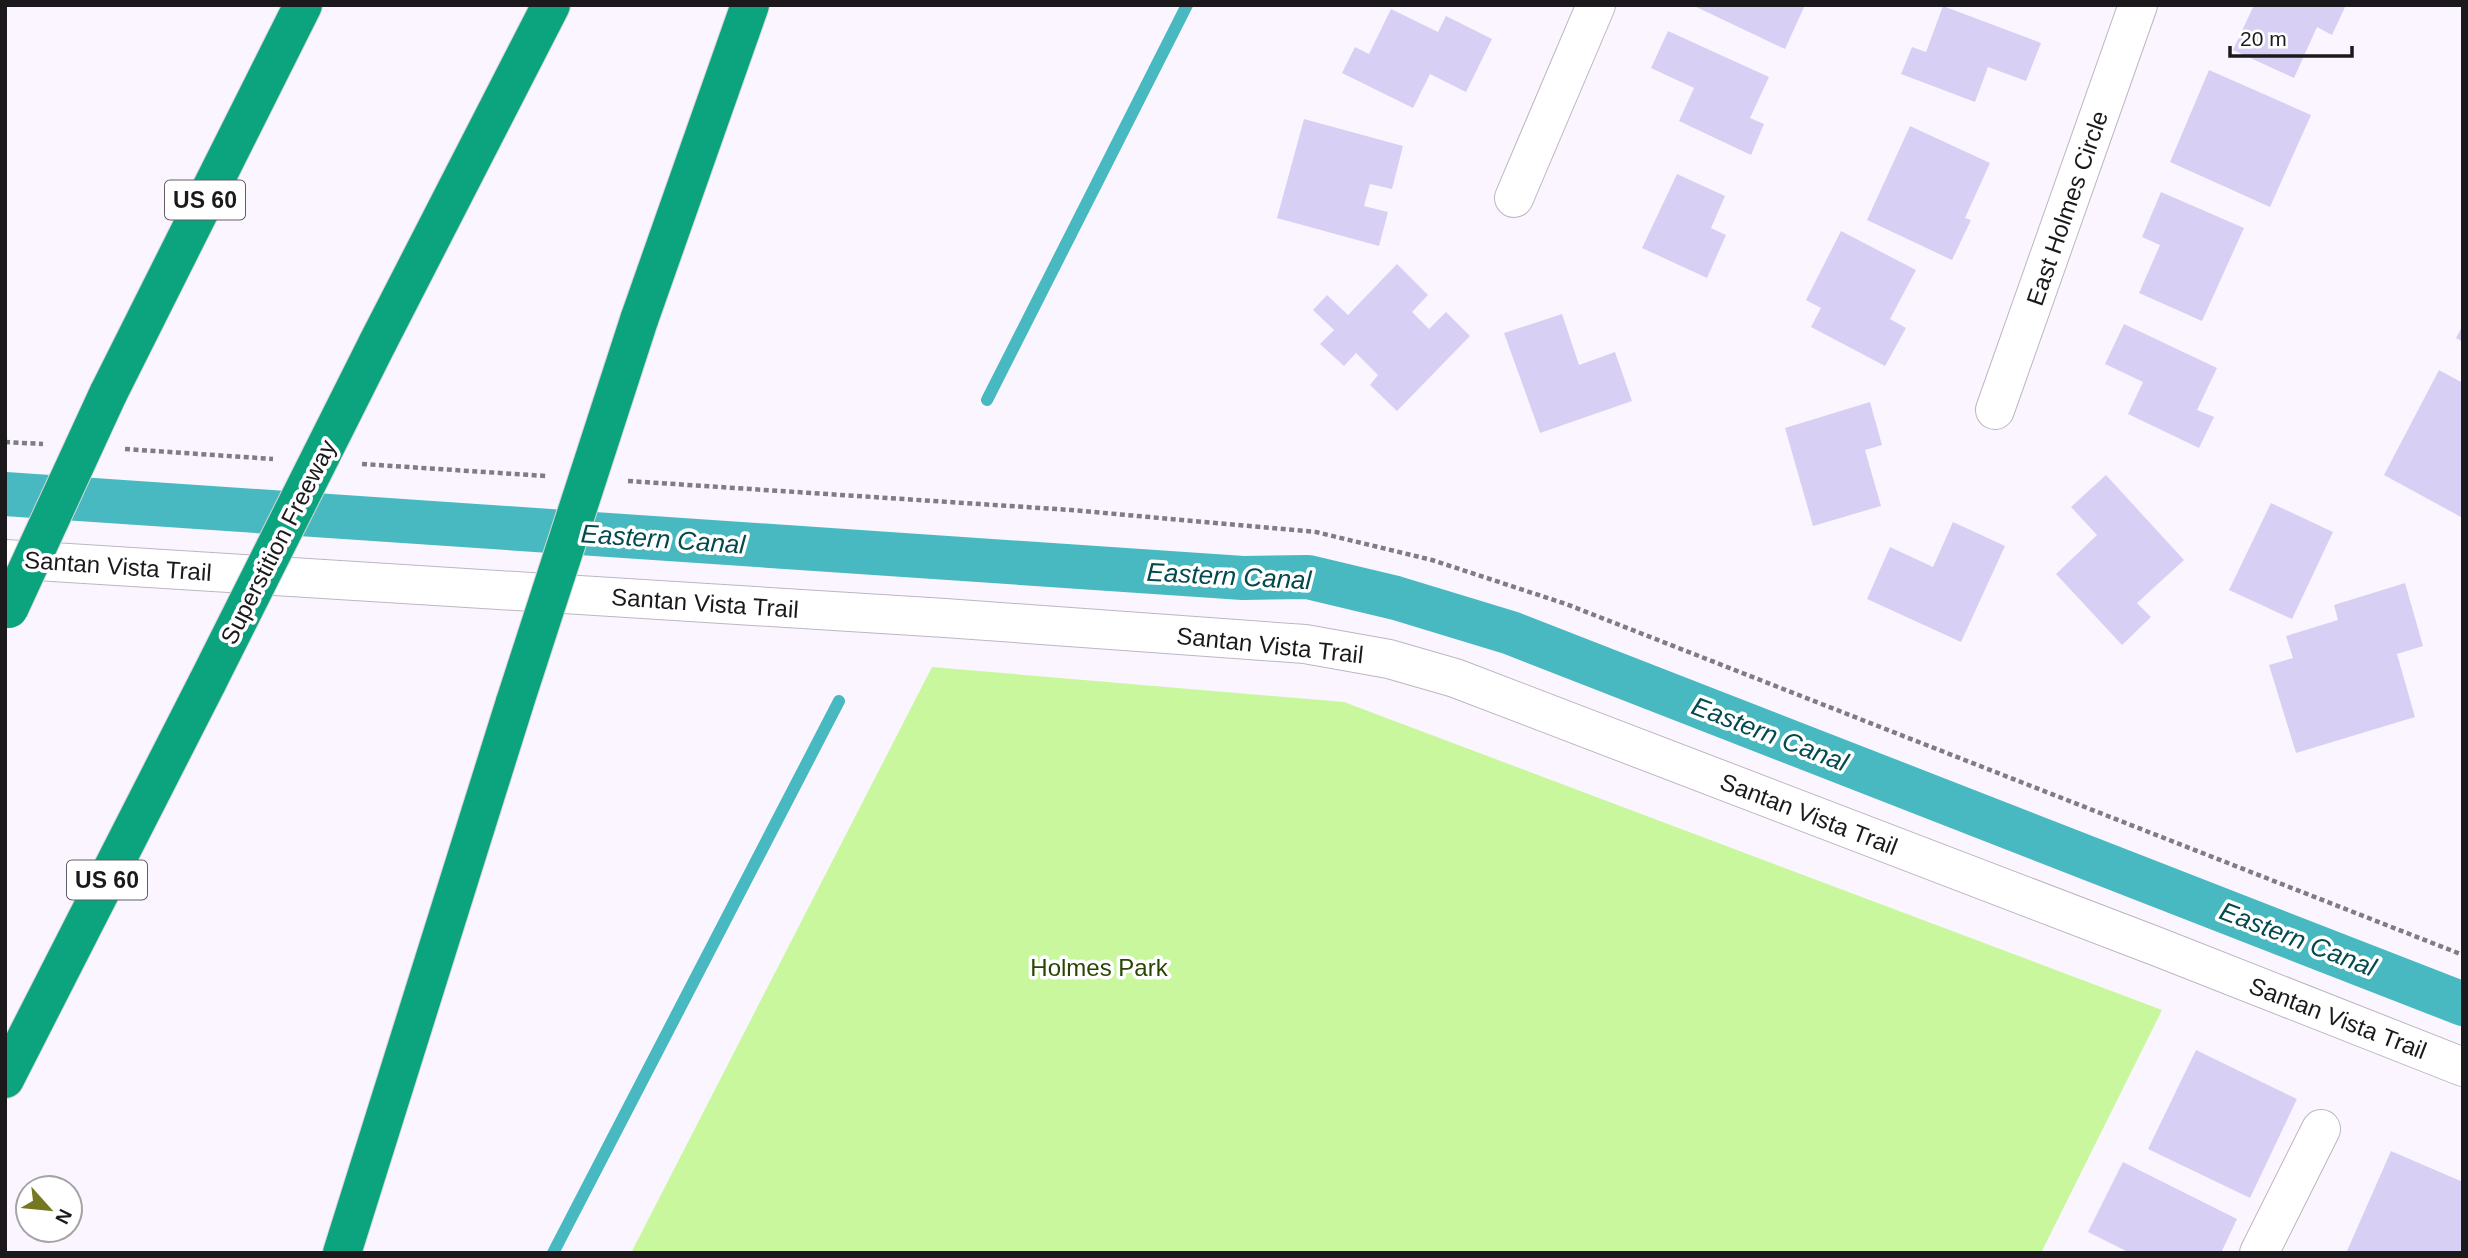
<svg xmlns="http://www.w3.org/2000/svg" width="2468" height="1258" font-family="Helvetica,sans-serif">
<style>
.green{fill:#c9f79e}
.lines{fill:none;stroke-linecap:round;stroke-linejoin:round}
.stream{stroke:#49b9c1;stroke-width:12}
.canal{stroke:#49b9c1;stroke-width:44}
.building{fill:#d8d0f4}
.minor-casing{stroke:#bdb6c2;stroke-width:40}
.highway-casing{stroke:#d6d6d6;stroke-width:40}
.path{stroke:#807c83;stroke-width:4.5;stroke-dasharray:5 3.5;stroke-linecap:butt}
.minor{stroke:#fff;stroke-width:38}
.highway{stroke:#0ba47e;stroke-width:38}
.highway-bridge-casing{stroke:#d6d6d6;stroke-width:40;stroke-linecap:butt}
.highway-bridge{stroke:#0ba47e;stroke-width:38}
.labels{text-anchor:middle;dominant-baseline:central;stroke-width:7;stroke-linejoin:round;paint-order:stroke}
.shield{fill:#fff;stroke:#605e61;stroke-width:2}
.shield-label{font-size:23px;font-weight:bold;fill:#1c191d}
.street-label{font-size:24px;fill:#1c191d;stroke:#fff}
.park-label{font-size:24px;fill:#294403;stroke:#fff}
.water-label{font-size:26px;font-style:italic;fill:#034a4f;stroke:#fff}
</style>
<rect width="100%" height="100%" fill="#fbf5ff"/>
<path class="green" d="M932 667 1344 702 2162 1010 2041 1253H631Z"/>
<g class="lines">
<path class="stream" d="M987 400 1187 5
M553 1253 839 701"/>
<path class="canal" d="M5 494 1243 578 1308 577 1396 598 1511 633 2463 1004"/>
</g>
<path class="building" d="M1692 5H1805L1785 49Z
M2254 5H2346L2332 35 2317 27 2294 78 2233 50Z
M1943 6 2041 43 2026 81 1988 67 1975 102 1901 74 1912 47 1926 52Z
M1391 9 1438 32 1446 16 1492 39 1466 92 1430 74 1413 108 1342 73 1355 47 1369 54Z
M1668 31 1769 77 1750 118 1764 124 1751 155 1679 121 1694 88 1651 68Z
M2209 70 2311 115 2270 207 2170 162Z
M1304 119 1403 146 1392 189 1370 184 1364 206 1388 212 1379 246 1277 218Z
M1910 126 1990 163 1965 218 1971 220 1952 260 1867 220Z
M1677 174 1725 196 1711 228 1726 235 1707 278 1642 248Z
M2161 192 2244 228 2202 321 2139 293 2160 245 2142 237Z
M1841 231 1916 270 1890 319 1906 328 1885 366 1811 327 1821 308 1806 300Z
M1397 264 1428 295 1412 312 1429 329 1446 312 1470 336 1397 411 1370 385 1378 375 1356 353 1344 366 1320 344 1334 330 1313 310 1327 295 1348 315Z
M1562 314 1579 365 1615 352 1632 401 1540 433 1504 333Z
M2124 324 2217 368 2197 410 2214 417 2199 448 2128 414 2143 382 2105 364Z
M2463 325V342L2456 338Z
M2439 370 2463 383 2461 517 2384 475Z
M1870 402 1882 445 1865 450 1881 506 1813 526 1785 428Z
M2106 475 2184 560 2137 603 2151 617 2122 645 2056 574 2097 535 2071 507Z
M2271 503 2333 532 2292 619 2229 590Z
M1953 522 2005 546 1961 642 1867 599 1890 547 1933 567Z
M2405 583 2423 646 2397 654 2415 717 2296 753 2269 665 2293 658 2286 636 2338 620 2334 605Z
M2196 1050 2297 1099 2250 1198 2148 1149Z
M2391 1151 2463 1182V1253H2352L2347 1251Z
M2123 1162 2237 1219 2221 1253H2130L2088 1232Z"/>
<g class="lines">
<g class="minor-casing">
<path id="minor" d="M1514 198 1596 5
M1995 410 2138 5
M5 559 945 618 1305 644 1389 659 1455 678 2158 947 2463 1067
M2259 1253 2321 1129"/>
</g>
<g class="highway-casing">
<path id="highway" d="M639 320 750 5
M377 344 551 5
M108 394 303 5
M5 1079 208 681
M342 1253 515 702"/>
</g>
<path class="path" d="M5 442 43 444
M125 449 273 459
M362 464 546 476
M628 481 1071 510 1316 532 1432 560 1566 604 2463 955"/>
<use href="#minor" class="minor"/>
<use href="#highway" class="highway"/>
<g class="highway-bridge-casing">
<path id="highway-bridge" d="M9 609 108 394
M208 681 377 344
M515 702 639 320"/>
</g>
<use href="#highway-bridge" class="highway-bridge"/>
</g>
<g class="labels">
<g class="shield">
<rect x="165" y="180.5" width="80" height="39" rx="5"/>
<rect x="67" y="860.5" width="80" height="39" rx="5"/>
</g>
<g class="shield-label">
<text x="205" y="200">US 60</text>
<text x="107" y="880">US 60</text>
</g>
<g class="street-label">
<text transform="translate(2067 208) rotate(-71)">East Holmes Circle</text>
<text transform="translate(278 542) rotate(-63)">Superstition Freeway</text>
<text transform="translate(118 566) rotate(4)">Santan Vista Trail</text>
<text transform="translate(705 603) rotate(4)">Santan Vista Trail</text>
<text transform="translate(1270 645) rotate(6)">Santan Vista Trail</text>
<text transform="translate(1809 814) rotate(21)">Santan Vista Trail</text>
<text transform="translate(2338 1018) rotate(21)">Santan Vista Trail</text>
</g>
<g class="park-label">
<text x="1099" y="967">Holmes Park</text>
</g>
<g class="water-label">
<text transform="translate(663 539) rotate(4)">Eastern Canal</text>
<text transform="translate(1229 576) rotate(3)">Eastern Canal</text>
<text transform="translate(1770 734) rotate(21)">Eastern Canal</text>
<text transform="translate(2298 939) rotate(21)">Eastern Canal</text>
</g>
</g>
<rect width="2468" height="1258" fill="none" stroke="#1c191d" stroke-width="14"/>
<g transform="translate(49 1209) rotate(117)"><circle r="33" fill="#ffffff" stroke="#a4a3a5" stroke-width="2"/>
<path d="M0-5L12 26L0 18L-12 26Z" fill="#757821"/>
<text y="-10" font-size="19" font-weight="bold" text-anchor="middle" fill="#1c191d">N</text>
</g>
<path d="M2230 46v10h122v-10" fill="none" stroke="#1c191d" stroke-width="3.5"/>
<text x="2240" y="46" font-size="21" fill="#1c191d" stroke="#ffffff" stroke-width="5" paint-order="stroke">20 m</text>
</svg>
